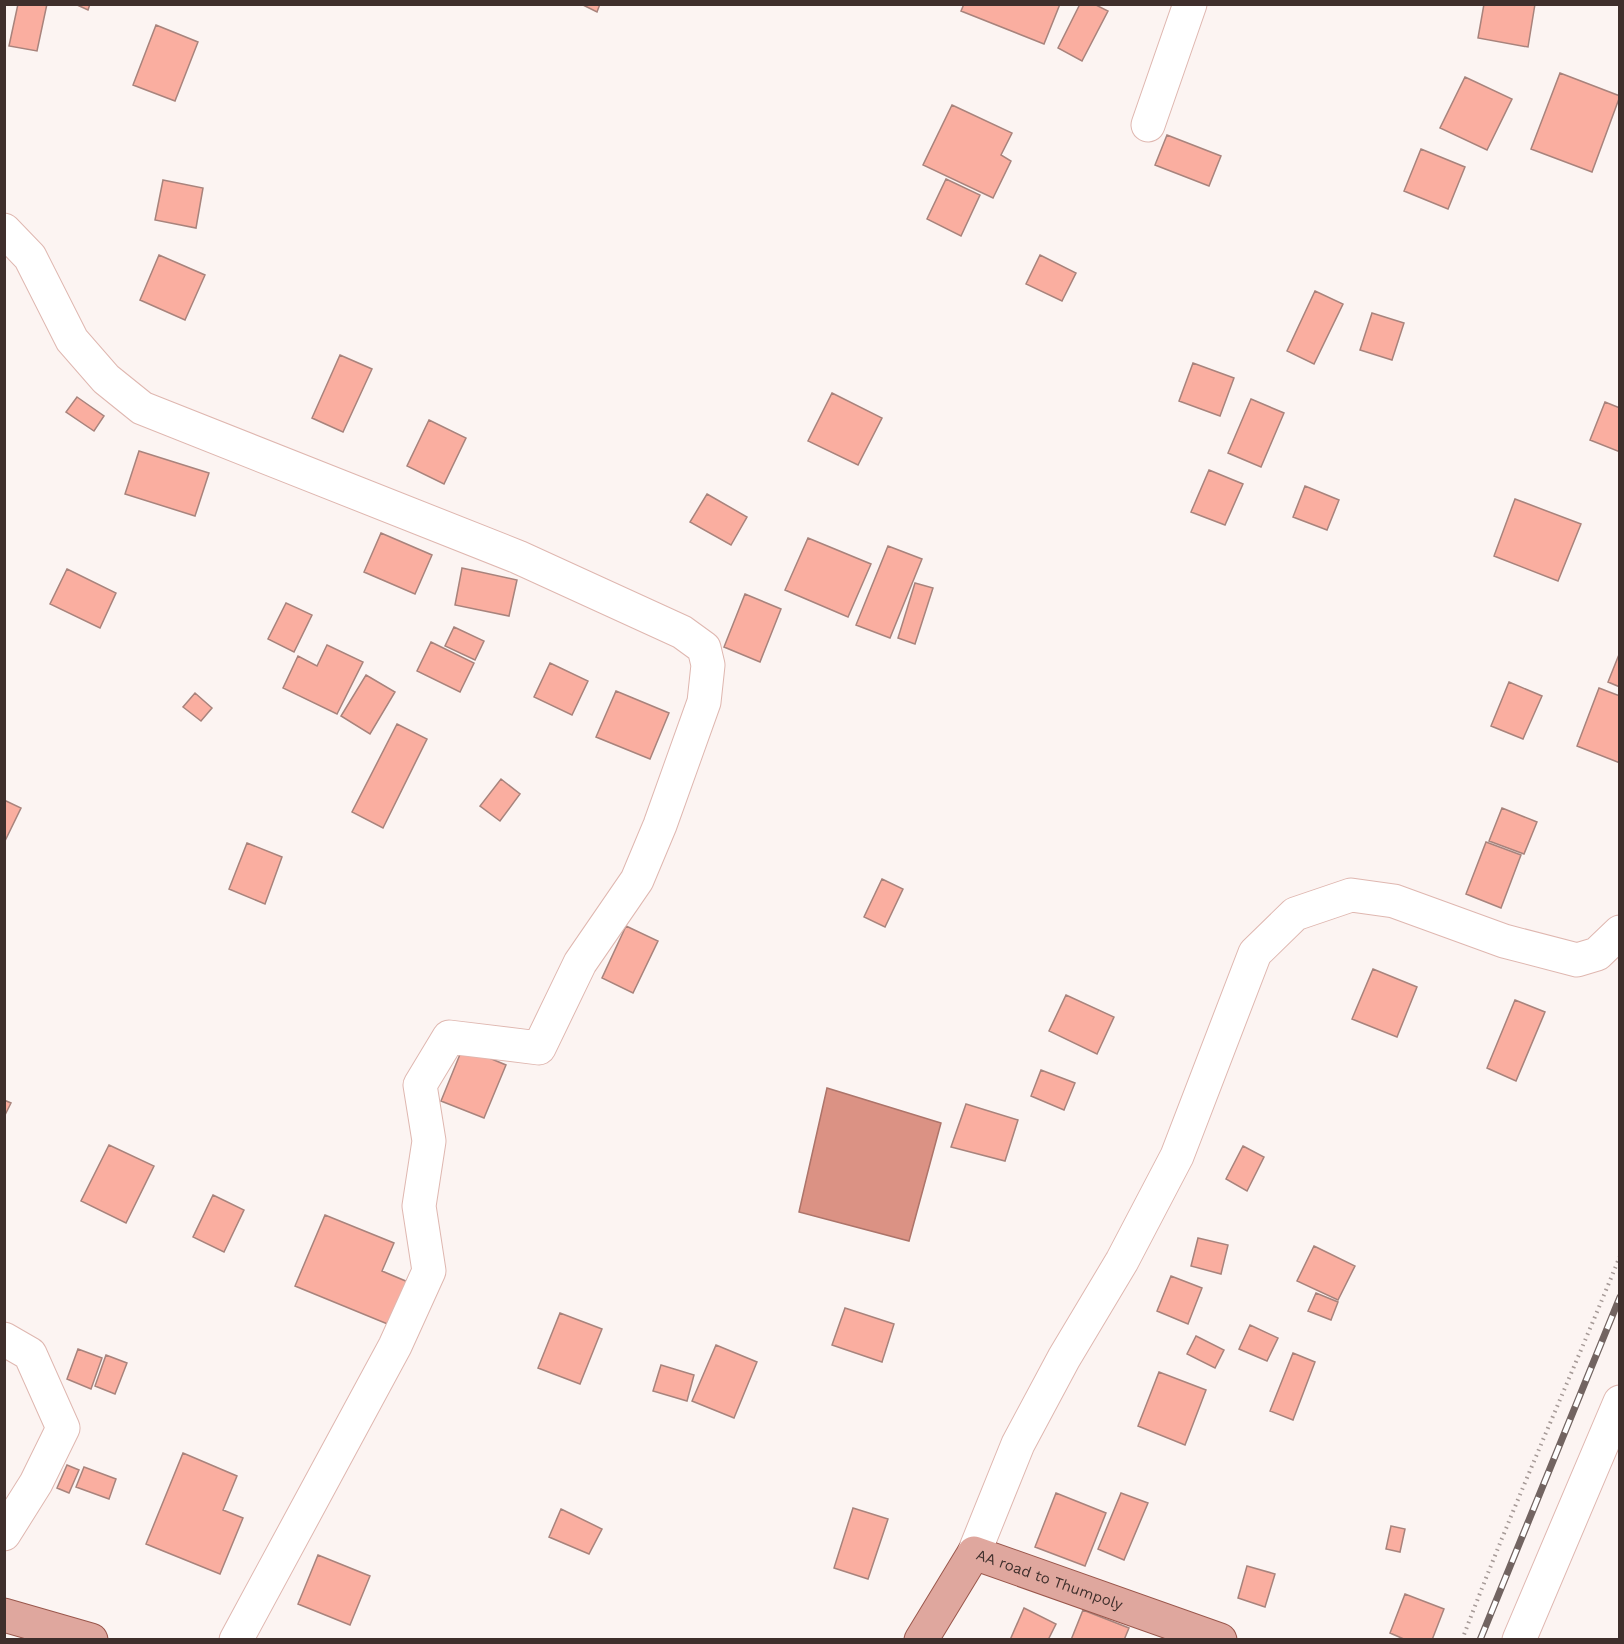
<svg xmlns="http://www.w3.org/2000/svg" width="1624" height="1644" font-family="'Work Sans',sans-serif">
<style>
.water{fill:#db9284;stroke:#ac746a;stroke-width:1.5}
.building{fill:#faaea0;stroke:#a8837c;stroke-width:1.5}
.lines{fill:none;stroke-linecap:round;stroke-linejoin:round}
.minor-casing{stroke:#dfb7b0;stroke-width:35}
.major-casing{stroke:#99574c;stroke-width:35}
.path{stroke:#a59996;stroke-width:4;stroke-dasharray:1.5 4.5;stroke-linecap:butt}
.minor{stroke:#fff;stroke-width:33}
.major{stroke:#dfa79e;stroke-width:33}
.rail-casing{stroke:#726461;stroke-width:7}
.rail{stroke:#fff;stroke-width:4.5;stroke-dasharray:14;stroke-linecap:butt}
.labels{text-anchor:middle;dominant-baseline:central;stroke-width:5;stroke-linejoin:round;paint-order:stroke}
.street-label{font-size:15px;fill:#3f2f2c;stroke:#fff}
</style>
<rect width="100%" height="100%" fill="#fcf4f2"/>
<path class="water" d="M827 1088 941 1123 909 1241 799 1212Z"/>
<path class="building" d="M18 4H47L37 51 9 46Z
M75 4H90L88 10Z
M581 4H600L597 12Z
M964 4H1060L1044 44 961 11Z
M1080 4H1094L1108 11 1082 61 1058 48Z
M1484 4H1535L1528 47 1478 38Z
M156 25 198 42 175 101 133 85Z
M1560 73 1620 96 1592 172 1531 149Z
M1465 77 1512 99 1487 150 1440 128Z
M952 105 1012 133 1001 155 1011 161 993 198 923 165Z
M1167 135 1221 156 1209 186 1155 165Z
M1421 149 1465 167 1448 209 1404 191Z
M946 179 980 195 961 236 927 219Z
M163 180 203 188 196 228 155 220Z
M159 255 205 275 185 320 140 300Z
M1040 255 1076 273 1062 301 1026 284Z
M1315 291 1343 304 1314 364 1287 351Z
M1372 313 1404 323 1392 360 1360 350Z
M340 355 372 369 343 432 312 418Z
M1193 363 1234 378 1220 416 1179 401Z
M832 393 882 418 858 465 808 441Z
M77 397 104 416 94 431 66 412Z
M1251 399 1284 413 1261 467 1228 453Z
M1605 402 1620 408V452L1590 440Z
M429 420 466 438 444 484 407 466Z
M139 451 209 473 195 516 125 494Z
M1209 470 1243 484 1225 525 1191 512Z
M1305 486 1339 500 1327 530 1293 517Z
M707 494 747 517 731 545 690 522Z
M1515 499 1581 524 1558 581 1494 556Z
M381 533 432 555 415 594 364 572Z
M808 538 871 564 848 617 785 590Z
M888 546 922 559 890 638 856 625Z
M462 568 517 580 509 616 455 605Z
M67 569 116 593 100 628 50 604Z
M915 583 933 588 915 644 898 638Z
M745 594 781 609 760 662 724 647Z
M286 603 312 615 294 652 268 639Z
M454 627 484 641 475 660 445 646Z
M431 642 474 663 460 692 417 671Z
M327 645 363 662 337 714 283 688 298 656 317 666Z
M1620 652V687L1608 682Z
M550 663 588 681 572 715 534 697Z
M366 675 395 692 370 734 341 716Z
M1509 682 1542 696 1523 739 1491 726Z
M1599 688 1620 696V763L1577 746Z
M616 691 669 713 650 759 596 737Z
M195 693 212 708 201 721 183 707Z
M397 724 427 739 383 828 352 812Z
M501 779 520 794 500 821 480 806Z
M4 800 21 808 4 843Z
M1502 808 1537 822 1524 854 1489 841Z
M1486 842 1521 855 1501 908 1466 894Z
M247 843 282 857 265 904 229 889Z
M882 879 903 889 885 927 864 917Z
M626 926 658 941 633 993 602 978Z
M1373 969 1417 987 1397 1037 1352 1019Z
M1066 995 1114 1017 1097 1054 1049 1031Z
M1515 1000 1545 1012 1516 1081 1487 1068Z
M463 1047 506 1065 484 1118 441 1101Z
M1041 1070 1075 1083 1064 1110 1031 1096Z
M4 1100 11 1103 4 1117Z
M966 1104 1018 1120 1005 1161 951 1147Z
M109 1145 154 1166 126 1223 81 1201Z
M1243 1146 1264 1157 1247 1191 1226 1179Z
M213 1195 244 1210 224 1252 193 1237Z
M325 1215 394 1243 382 1271 408 1282 390 1325 295 1286Z
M1198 1238 1228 1245 1221 1274 1191 1266Z
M1314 1246 1355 1266 1338 1300 1297 1281Z
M1171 1276 1202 1288 1188 1324 1157 1311Z
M1316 1293 1338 1302 1331 1320 1308 1311Z
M845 1308 894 1324 882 1362 832 1345Z
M560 1313 602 1329 580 1384 538 1368Z
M1250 1325 1278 1338 1267 1361 1239 1349Z
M1196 1336 1224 1350 1215 1368 1187 1354Z
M716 1345 757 1362 734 1418 692 1401Z
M78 1349 102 1358 91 1389 67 1379Z
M1293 1353 1315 1362 1293 1420 1270 1411Z
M106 1355 127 1363 115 1394 95 1386Z
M661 1365 694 1375 687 1401 653 1391Z
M1159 1372 1206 1390 1185 1445 1138 1426Z
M183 1453 237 1476 223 1510 243 1518 220 1574 146 1544Z
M67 1465 79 1470 69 1493 57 1488Z
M84 1467 116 1479 109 1499 76 1487Z
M1056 1493 1106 1513 1085 1566 1035 1547Z
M1121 1493 1148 1503 1124 1560 1098 1549Z
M853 1508 888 1519 868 1579 834 1568Z
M561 1509 602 1529 589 1554 549 1537Z
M1391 1526 1405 1529 1400 1552 1386 1549Z
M318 1555 370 1576 350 1625 298 1604Z
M1247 1566 1275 1574 1265 1607 1238 1598Z
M1405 1594 1444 1609 1432 1640H1406L1390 1633Z
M1024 1608 1056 1624 1048 1640H1010Z
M1083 1610 1129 1628 1124 1640H1071Z"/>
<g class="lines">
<g class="minor-casing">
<path id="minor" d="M1148 125 1190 4
M4 230 30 257 72 340 106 379 142 408 518 557 682 632 704 648 708 665 704 702 660 825 637 880 580 963 539 1048 449 1037 420 1085 429 1141 419 1206 429 1271 395 1346 236 1640
M4 1339 30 1354 63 1428 36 1483 4 1534
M974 1553 1018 1444 1064 1358 1122 1261 1177 1156 1255 953 1295 914 1351 895 1394 901 1504 941 1577 960 1597 954 1620 932
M1519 1640 1620 1402"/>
</g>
<g class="major-casing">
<g id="major">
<path d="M4 1615 91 1640"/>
<path id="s1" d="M921 1640 974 1553 1220 1640"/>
</g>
</g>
<path class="path" d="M1462 1640C1511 1510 1568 1384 1620 1256"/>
<use href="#minor" class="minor"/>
<use href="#major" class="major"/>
<g class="rail-casing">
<path id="rail" d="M1480 1640 1620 1297"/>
</g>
<use href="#rail" class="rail"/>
</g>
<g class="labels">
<g class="street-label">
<text stroke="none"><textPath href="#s1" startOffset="182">AA road to Thumpoly</textPath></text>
</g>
</g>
<rect width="1624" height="1644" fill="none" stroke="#3f2f2c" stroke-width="12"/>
</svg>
